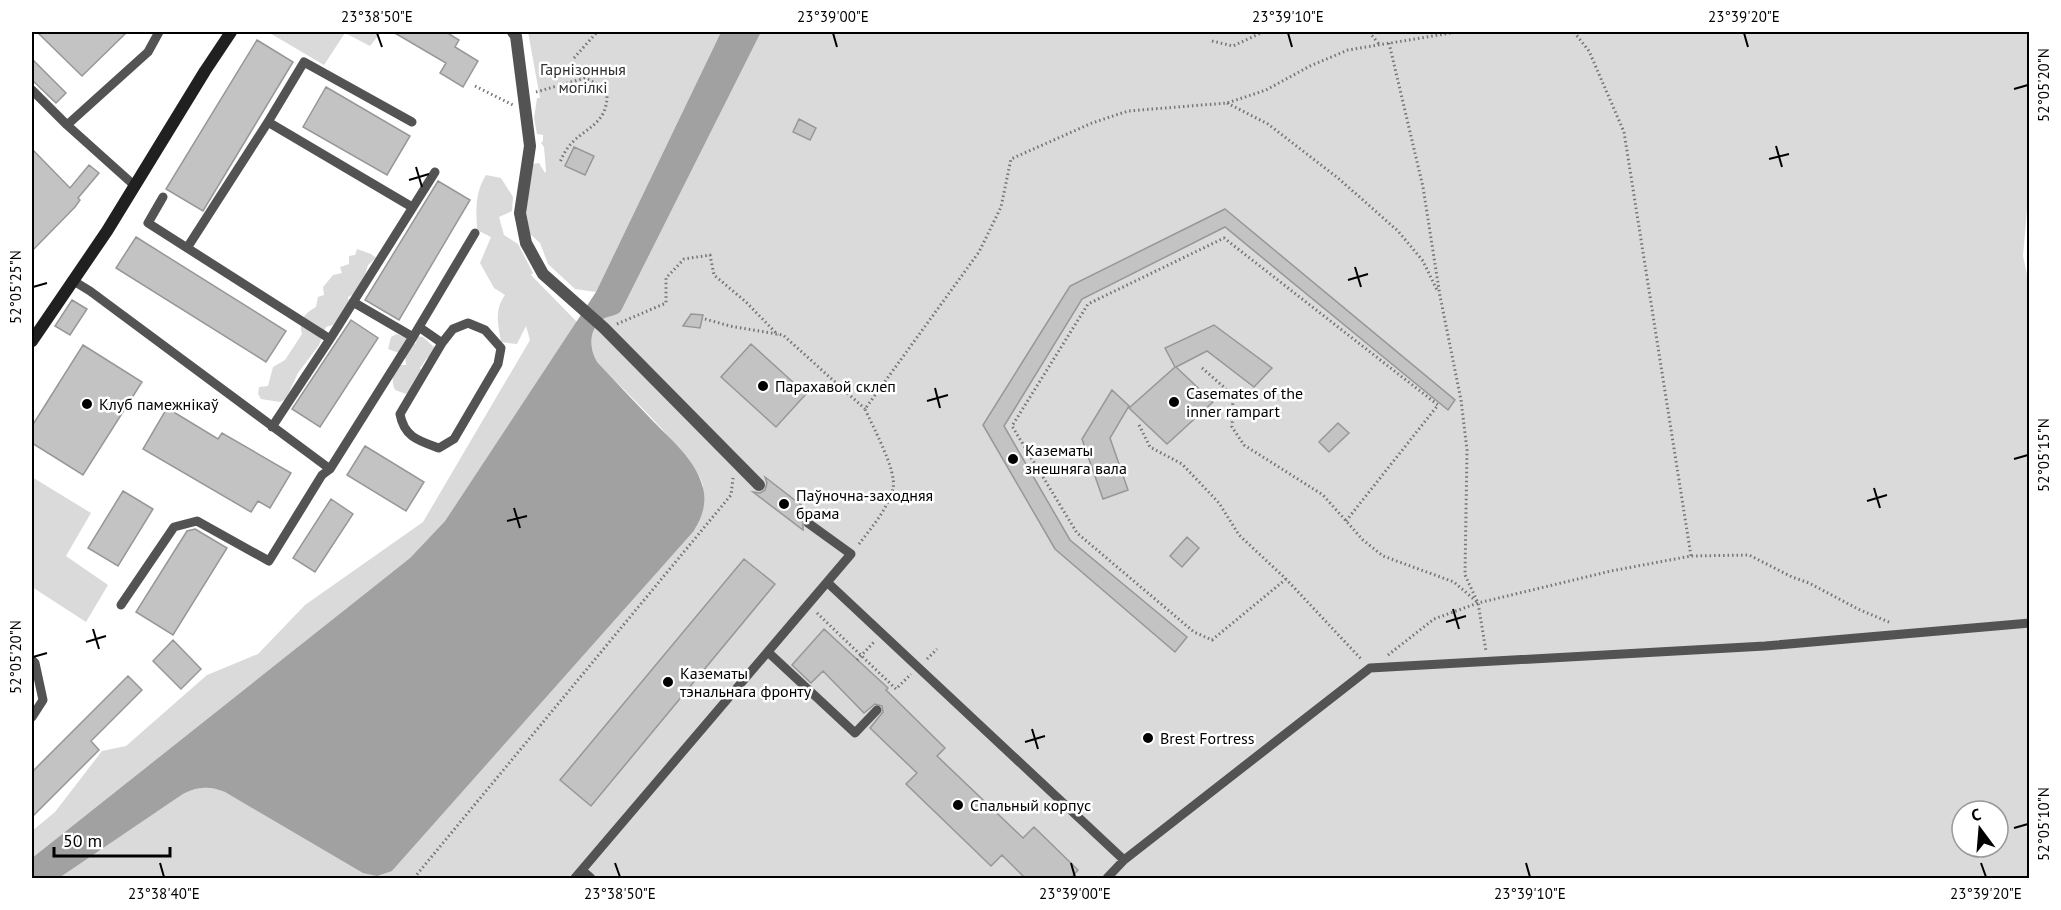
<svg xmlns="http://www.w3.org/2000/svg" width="2061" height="910" font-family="'PT Sans',sans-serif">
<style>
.green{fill:#dadada;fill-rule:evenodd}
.water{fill:#a1a1a1}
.building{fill:#c3c3c3;stroke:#979797;stroke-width:1.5}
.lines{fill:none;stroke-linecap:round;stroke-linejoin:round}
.path{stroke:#757575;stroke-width:3;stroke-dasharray:1.5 3;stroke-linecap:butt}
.service{stroke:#535353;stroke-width:9}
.minor{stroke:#535353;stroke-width:12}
.secondary{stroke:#202020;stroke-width:12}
.ticks{fill:none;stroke:#000;stroke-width:2}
.poi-dot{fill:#000;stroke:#fff;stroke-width:2}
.labels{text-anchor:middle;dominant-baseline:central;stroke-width:5;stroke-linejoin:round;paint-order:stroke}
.park-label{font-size:16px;fill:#313131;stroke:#fff}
.poi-label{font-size:16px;fill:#000;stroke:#fff;text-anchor:start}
.neatline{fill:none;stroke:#000;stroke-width:2}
.ticks-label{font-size:15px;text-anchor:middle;fill:#000}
</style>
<rect width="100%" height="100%" fill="#fff"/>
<path class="green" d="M268 32H381L370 46 345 33 324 65Z
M528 32H721L596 292 575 289 548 264 540 243 530 234 526 211 533 164 539 163 545 173 546 171 544 147 541 143 543 141V135L537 134 534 118 537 98H540Z
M761 32H2029L2030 175 2023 256 2030 288 2029 878H59L183 794C198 786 210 786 225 792L392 871 693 532C695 522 704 495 703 486 699 460 619 386 598 363 589 350 588 329 603 319 609 315 615 316 621 311ZM1962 811H1998V847H1962Z
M486 175 501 178 513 197 512 211 499 217 504 235 518 244 533 273 531 275 577 322 445 521 410 558 32 858V831L55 812 102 751 126 746 207 675 258 654 305 605 423 522 530 340 526 326 517 344 501 342C498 325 494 310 505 295L494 288 480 263 491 237 477 230C476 210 475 192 486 175Z
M357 249 371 254 376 258 368 265 365 275 354 294 348 297 349 304 333 325 326 327 319 345 298 373 286 399 280 402 261 399 258 394 259 387 268 386 273 367 285 360 302 334C298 320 304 314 316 307L318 297 324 295 323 287 333 275 342 273 340 267 349 264V256L355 255Z
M397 334 406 338 411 345 416 343 417 336 423 337 435 348 436 357 427 358 420 368 424 374 419 384 406 394 395 390C390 378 394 374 400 365H406L405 355 388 349 391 337Z
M32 477 91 513 66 556 108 585 86 622 32 587Z"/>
<path class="water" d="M721 32H761L621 311C615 317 610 315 603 319 588 329 589 350 598 363 615 381 632 399 650 418 669 438 696 459 703 488 707 504 702 518 693 532L392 871 377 876 363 873 225 792C210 786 198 786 183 794L59 878H32V858L410 558 445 521 596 292Z"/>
<path class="building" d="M37 32H127L82 76Z
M393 32H446L459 40 455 47 478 61 463 87 440 73 446 63Z
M257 40 293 62 203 211 166 189Z
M32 59 66 93 56 103 32 80Z
M326 87 410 136 387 175 303 127Z
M799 119 816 128 810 140 793 132Z
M574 147 594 156 585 175 565 166Z
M32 149 70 188 89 165 99 173 78 198 80 200 75 207 32 251Z
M438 181 470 200 399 320 365 300Z
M1225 209 1455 400 1448 410 1225 227 1082 299 1004 426 1070 540 1187 637 1175 652 1055 549 983 425 1070 286Z
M136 237 286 331 266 362 116 268Z
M72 300 87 309 70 335 55 326Z
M691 314 703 315 700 328 683 326Z
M351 320 378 338 320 427 292 409Z
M1214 325 1272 368 1254 387 1207 351 1176 367 1213 402 1167 444 1129 408 1175 367 1165 348Z
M751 344 806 394 776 427 721 377Z
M83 345 142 382 83 475 32 443V426Z
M1112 390 1129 406 1110 438 1128 490 1103 499 1082 439Z
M167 408 218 439 222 433 291 473 270 508 258 501 251 512 143 449Z
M1338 423 1349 433 1329 452 1319 442Z
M365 446 424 482 406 511 347 475Z
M765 477 814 515 812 518 808 516 803 519V530L753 492 760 493 765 490 767 483Z
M123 491 153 509 118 566 88 548Z
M331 499 353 514 315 572 293 558Z
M195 529 227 548 173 635 136 612 187 531Z
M1187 537 1199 548 1182 567 1170 556Z
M744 559 775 584 591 806 560 780Z
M824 629 888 688 886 690 945 748 937 756 1023 838 1034 827 1078 870 1070 879H1026L1002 855 991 866 906 784 917 773 870 728 883 712 882 706 875 704 864 713 823 671 811 683 792 665Z
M173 640 201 669 181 689 153 661Z
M128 676 142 690 91 741 99 750 32 817V772Z"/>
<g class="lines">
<path class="path" d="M1369 32 1379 44
M1574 32 1589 51 1624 132 1691 556
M1212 41 1233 46 1263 32
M1389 43 1423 187 1440 296 1461 400 1467 450 1465 575 1478 603 1486 651
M574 58 597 32
M475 86 513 105
M536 92 585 78 599 85 607 93C608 127 582 127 567 149 564 153 562 158 560 162
M1227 103 1268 124 1338 178 1398 231 1423 261 1437 290
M705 319 730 326 783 335 865 409
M617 324 666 303V278L684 259 710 255 714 275 746 302 778 335
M1202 368 1233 395 1232 427 1244 445 1323 495 1363 540 1383 556 1454 582 1477 602
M1139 425 1150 447 1182 464 1219 503 1239 535 1286 579 1362 660
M859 544C871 528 888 509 893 488 897 471 873 427 865 409L979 252 1001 207 1011 159 1092 123 1128 111 1227 103 1266 90 1310 66 1348 50 1457 32
M1286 579 1212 640 1194 632 1077 533 1012 426 1088 304 1224 238 1438 405 1346 521
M817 613 896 689 911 674
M1388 655 1434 619 1478 603 1611 571 1691 556 1749 555 1792 577 1809 583 1858 609 1891 623
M927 659 937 649
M857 660 874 642
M414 878 731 495 733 478"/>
<path class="service" d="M32 90 67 125 135 186
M268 122 412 207
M67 125 148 52 159 32
M163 197 148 223 330 339
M187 248 268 122 304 62 412 122
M72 280 90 291 330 469 413 337 475 233
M353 302 413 337
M468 323 485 330 501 348 498 364 454 439 439 448C419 441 404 437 400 414L442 343 453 329Z
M419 327 442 343
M272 427 330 339 435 172
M828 583 1124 860
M121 605 174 527 197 521 269 561 322 475 330 469
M769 653 855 733 877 710
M32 660 35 663 43 700 32 717
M582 870 591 878
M575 878 851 554 808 523
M1107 878 1124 860 1370 668 1765 646 2030 623"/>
<path class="minor" d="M513 32 516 36 530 146 520 213 526 243 543 274 604 328 759 485"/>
<path class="secondary" d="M32 341 107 231 205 71 231 32"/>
</g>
<path class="ticks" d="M377 33 382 47M833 33 837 47M1288 33 1292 47M1744 33 1748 47M2014 89 2028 85M1776 146 1782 167M1769 159 1789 154M416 167 422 187M409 180 429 174M1355 267 1361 287M1348 280 1368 274M33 287 47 283M935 388 940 408M927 401 948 395M2014 459 2028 455M1874 488 1880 508M1867 501 1887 495M514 508 520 528M507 521 527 516M1453 609 1459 629M1446 622 1466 616M93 629 99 649M86 642 106 636M33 657 47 653M1032 729 1038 749M1025 742 1045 736M2014 828 2028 824M160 863 164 877M615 863 620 877M1071 863 1075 877M1526 863 1530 877M1981 863 1986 877"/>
<g class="poi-dot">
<circle cx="763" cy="386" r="6"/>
<circle cx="1174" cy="402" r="6"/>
<circle cx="87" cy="404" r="6"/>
<circle cx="1013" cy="459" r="6"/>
<circle cx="784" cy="504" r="6"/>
<circle cx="668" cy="682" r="6"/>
<circle cx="1148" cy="738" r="6"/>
<circle cx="958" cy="805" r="6"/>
</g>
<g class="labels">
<g class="park-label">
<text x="583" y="69">Гарнізонныя<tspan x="583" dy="18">могілкі</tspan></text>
</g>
<g class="poi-label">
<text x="775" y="386">Парахавой склеп</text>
<text x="1186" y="393">Casemates of the<tspan x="1186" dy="18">inner rampart</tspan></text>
<text x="99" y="404">Клуб памежнікаў</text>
<text x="1025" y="450">Казематы<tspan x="1025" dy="18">знешняга вала</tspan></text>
<text x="796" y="495">Паўночна-заходняя<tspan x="796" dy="18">брама</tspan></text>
<text x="680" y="673">Казематы<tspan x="680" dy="18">тэнальнага фронту</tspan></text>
<text x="1160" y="738">Brest Fortress</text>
<text x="970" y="805">Спальный корпус</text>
</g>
</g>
<rect width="2061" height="910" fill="none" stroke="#ffffff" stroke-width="66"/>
<g transform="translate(1980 829) rotate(344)"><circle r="28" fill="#ffffff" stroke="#999999" stroke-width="1.5"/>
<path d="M0-4.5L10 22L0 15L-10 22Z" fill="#000000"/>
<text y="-9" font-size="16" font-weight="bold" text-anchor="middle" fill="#000000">С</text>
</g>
<path d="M54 847v9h116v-9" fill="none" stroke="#000000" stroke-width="3"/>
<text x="63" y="847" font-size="18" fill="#000000" stroke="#ffffff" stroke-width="4.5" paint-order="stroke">50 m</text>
<rect x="33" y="33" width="1995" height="844" class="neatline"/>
<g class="ticks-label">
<text x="377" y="22">23°38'50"E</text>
<text x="833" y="22">23°39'00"E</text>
<text x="1288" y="22">23°39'10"E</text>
<text x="1744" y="22">23°39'20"E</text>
<text transform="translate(2044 85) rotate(-90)" y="5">52°05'20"N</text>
<text transform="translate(16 287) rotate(-90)" y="5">52°05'25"N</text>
<text transform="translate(2044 455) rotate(-90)" y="5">52°05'15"N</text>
<text transform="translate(16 657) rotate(-90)" y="5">52°05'20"N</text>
<text transform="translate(2044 824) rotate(-90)" y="5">52°05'10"N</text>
<text x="164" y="899">23°38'40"E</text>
<text x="620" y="899">23°38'50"E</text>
<text x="1075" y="899">23°39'00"E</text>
<text x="1530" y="899">23°39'10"E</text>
<text x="1986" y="899">23°39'20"E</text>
</g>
</svg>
